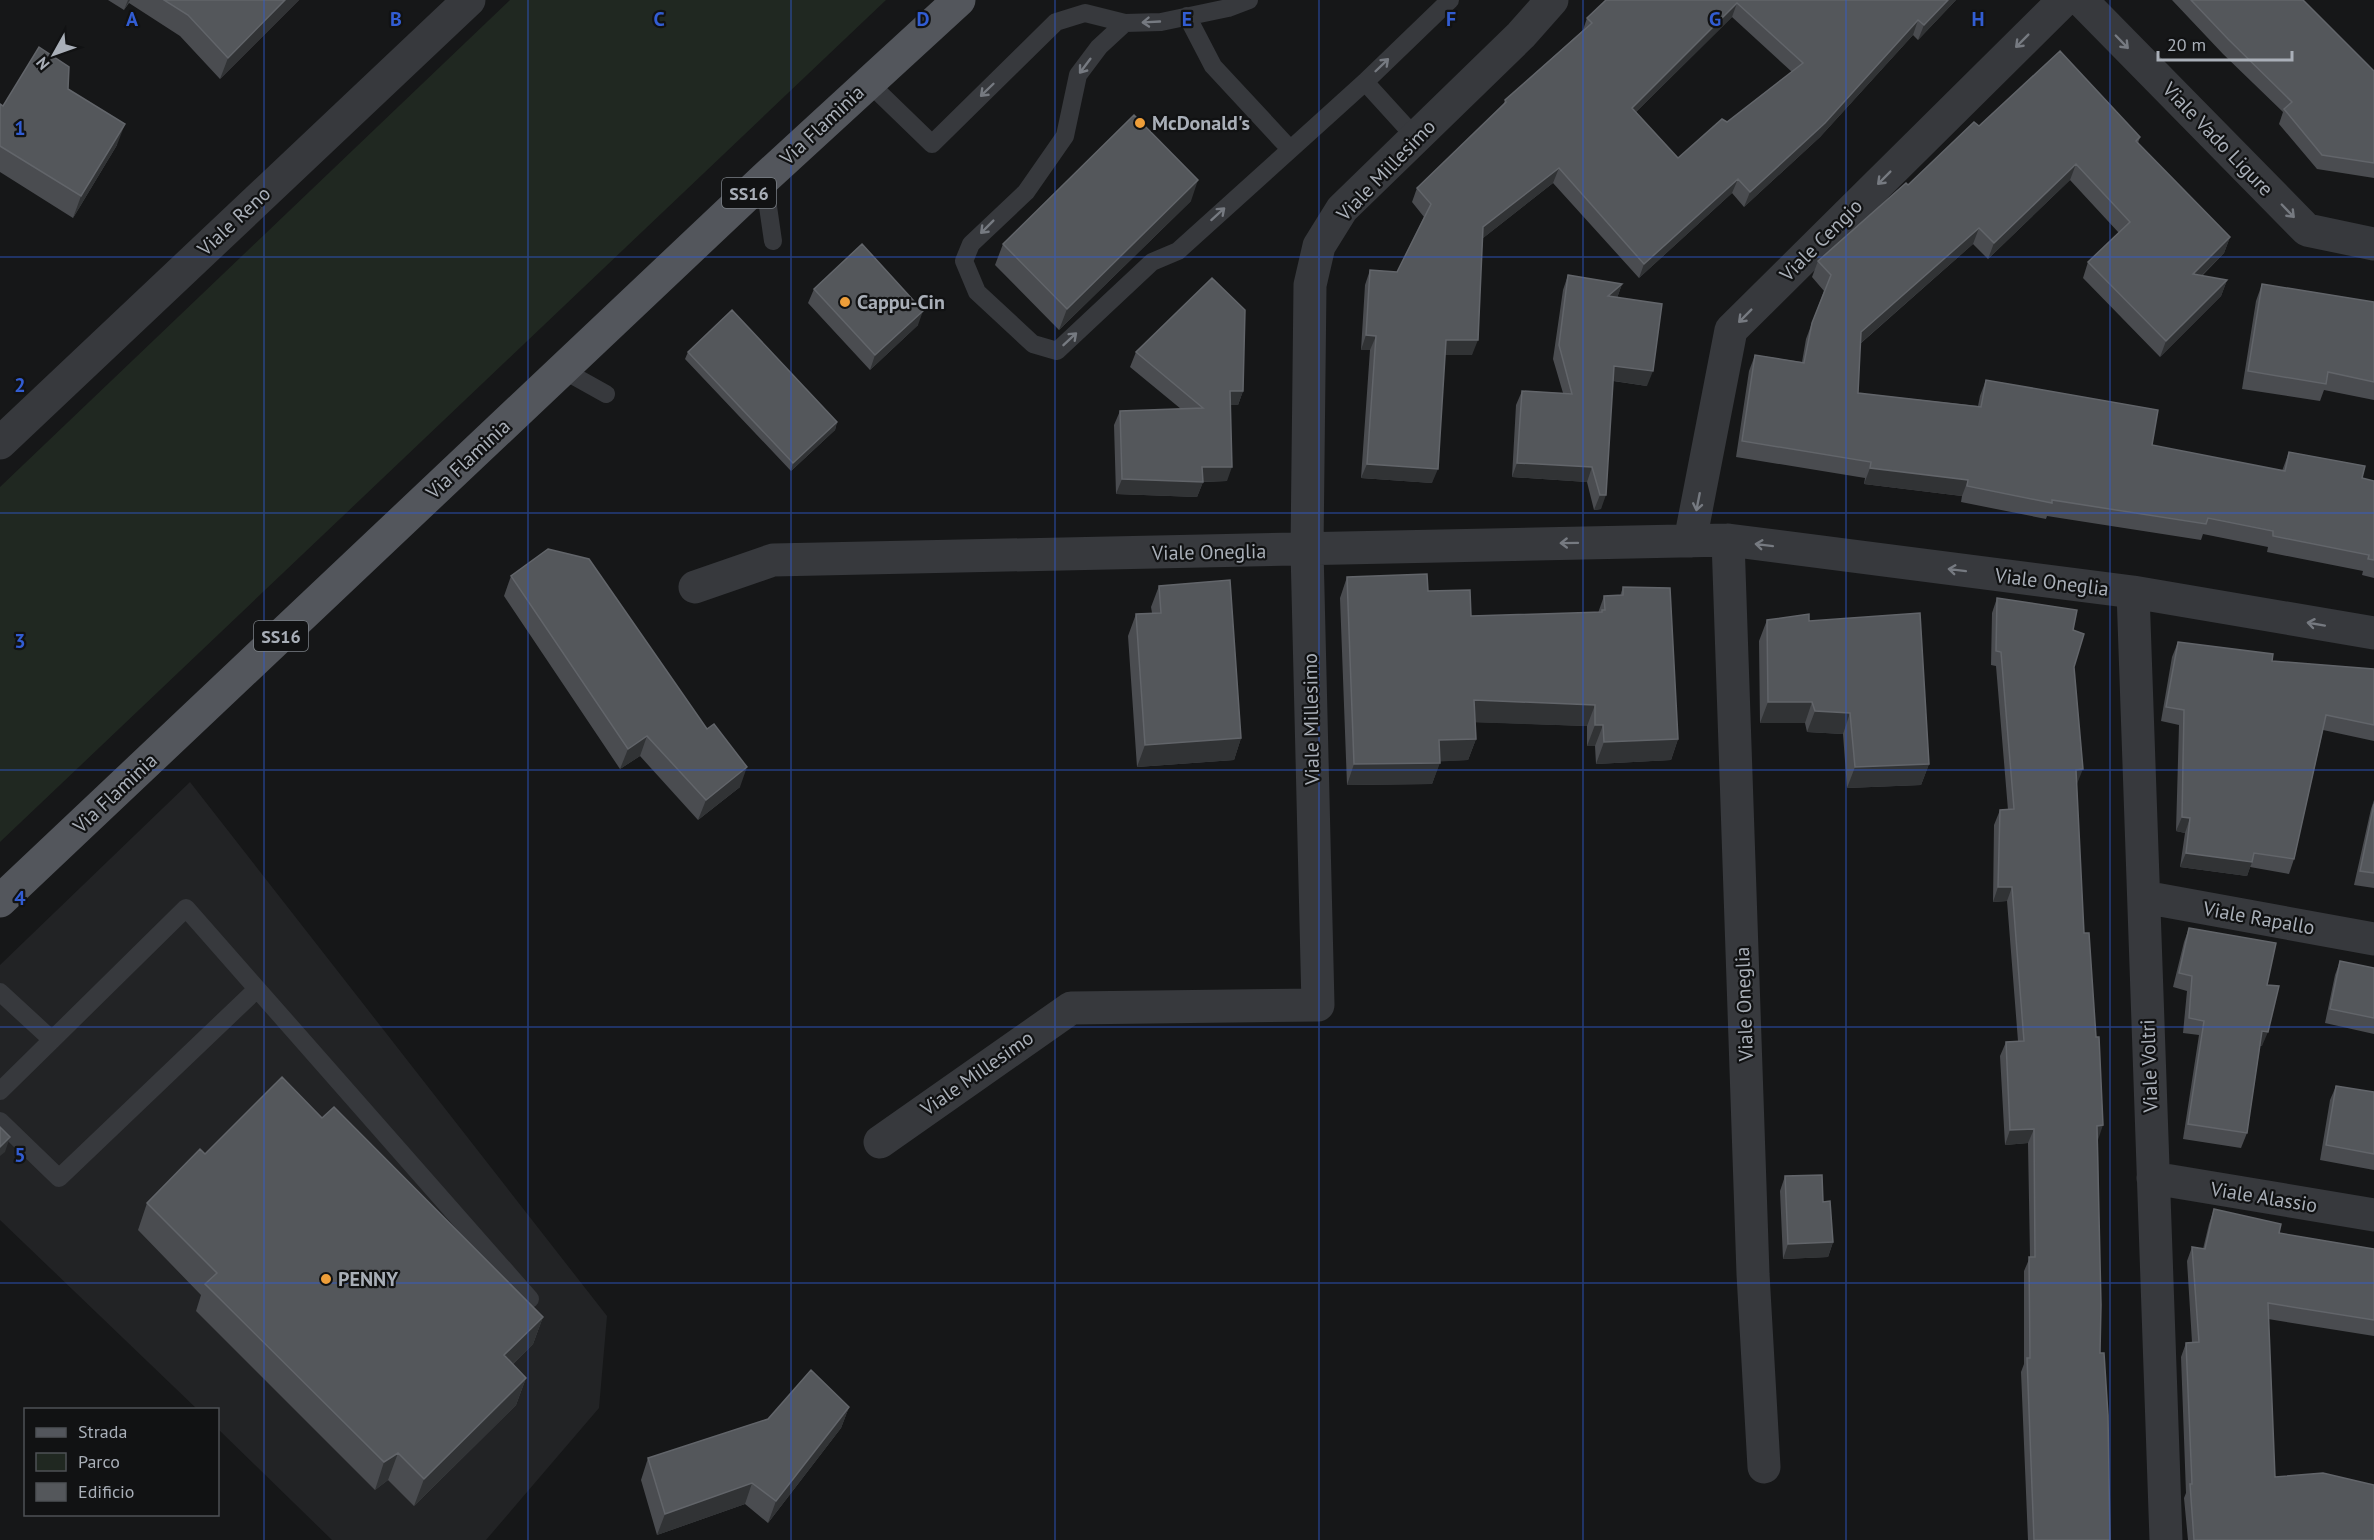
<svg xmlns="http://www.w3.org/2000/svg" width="2374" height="1540" font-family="'PT Sans',sans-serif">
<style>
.built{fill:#222325}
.green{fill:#202821}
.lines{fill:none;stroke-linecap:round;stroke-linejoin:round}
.service{stroke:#37393d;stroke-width:18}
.minor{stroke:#37393d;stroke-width:33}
.primary{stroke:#53565c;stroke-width:33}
.wall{fill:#4a4c50;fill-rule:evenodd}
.shaded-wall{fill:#313335}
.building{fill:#54575b;stroke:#62656a;stroke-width:1.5;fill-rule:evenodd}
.oneway{stroke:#767a81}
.grid{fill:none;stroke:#325dd3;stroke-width:1.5;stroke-opacity:0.55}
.poi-dot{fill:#ee9e39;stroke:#111213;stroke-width:2}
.labels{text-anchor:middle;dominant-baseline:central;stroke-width:4.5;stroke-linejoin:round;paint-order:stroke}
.shield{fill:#111213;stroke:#7b8086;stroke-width:1.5}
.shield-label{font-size:18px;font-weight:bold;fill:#a9afb8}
.poi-label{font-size:20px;font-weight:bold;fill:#a9afb8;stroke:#111213;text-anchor:start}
.street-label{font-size:20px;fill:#a9afb8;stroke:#111213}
.grid-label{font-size:20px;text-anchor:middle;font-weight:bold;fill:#325dd3;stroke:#111213;stroke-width:4.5;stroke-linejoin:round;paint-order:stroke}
</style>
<rect width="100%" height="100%" fill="#161718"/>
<path class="built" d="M190 782 607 1316 599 1408 486 1540H332L218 1429V1410L197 1409 0 1220V965Z"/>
<path class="green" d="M510 0H886L0 842V487Z"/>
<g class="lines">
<path class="service" d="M1187 16 1213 66 1290 149
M1125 23 1099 47 1078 75 1065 136 1026 192 971 244 964 261 977 292 1033 344 1057 351 1152 262 1178 251 1365 82
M868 82 932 144 1056 22 1085 13 1125 23 1161 22 1228 8 1249 0
M1416 138 1365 82 1450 0
M764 179 773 241
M563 370 606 394
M0 992 52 1040 186 908 530 1299
M0 1091 52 1040
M0 1121 59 1178 257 989"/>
<path class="minor" d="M2081 0 2307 230 2374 244
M0 443 469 0
M1728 540 1753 1274 1764 1467
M1690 541 1731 330 2064 0
M695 587 773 560 1728 540 2133 592 2374 633
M2133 592 2166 1540
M2144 897 2374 939
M880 1142 1071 1008 1318 1005 1307 550 1310 285 1319 246 1342 209 1521 35 1552 0
M2153 1178 2374 1215"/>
<path class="primary" d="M0 901 764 179 959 0"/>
</g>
<path class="wall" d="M108 0H299L220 79 180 36 129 3 124 10Z
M1606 0H1956L1918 40 1913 35 1820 137 1744 207 1732 193 1639 278 1553 183 1483 238 1472 355H1445L1432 483 1361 478 1370 350H1361L1365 285 1370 270 1397 272 1424 217 1412 202 1417 188 1503 106 1505 100 1583 30 1587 18ZM1732 17 1792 72 1727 122 1678 158 1636 112Z
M2172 0H2303L2374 71V178L2317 169 2279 124 2283 112 2223 54Z
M68 89 117 145 73 218 0 172V104L3 106Z
M1979 126 2140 137 2138 143 2230 237 2224 253 2202 276 2227 280 2221 296 2160 357 2083 278 2088 262 2119 233 2070 180 1988 259 1973 244 1860 344 1858 393 1978 406 1980 396 1986 380 2152 445 2282 471 2289 452 2362 478 2374 481V578L2362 575 2363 571 2267 552 2268 547 2203 534 2201 540 2047 516 2046 519 1961 502 1962 496 1864 484 1865 478 1736 457 1749 371 1755 355 1802 362 1806 339 1824 291 1812 277 1818 261Z
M1191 201 1059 330 995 265 1003 244Z
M1568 275 1622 284 1617 298 1647 386 1613 381 1601 509 1594 510 1587 482 1512 477 1516 405 1522 391 1563 393 1553 359 1563 290Z
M2262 284 2374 302V400L2324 390 2320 401 2242 389 2256 301Z
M814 289 918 325 870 370 808 303Z
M688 352 837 422 835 430 791 471 685 359Z
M1136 352 1243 391 1238 405H1230L1227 481 1203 482 1197 497 1116 494 1114 425 1120 411 1181 409 1130 367Z
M511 576 740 787 698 820 640 756 620 769 504 596Z
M1347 577 1428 591 1471 616 1598 613 1604 596H1620L1623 587 1678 739 1671 760 1596 764 1595 746H1587V726L1475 722 1476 739 1468 760 1440 761 1432 784 1347 785 1340 598Z
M1159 586 1241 738 1234 760 1137 767 1128 636 1136 614 1152 613 1151 607Z
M1997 598 2073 630 2076 784 2084 933 2098 1140 2100 1353 2110 1540H2028L2021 1372 2024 1364V1271L2030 1257 2028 1143 2005 1145 2000 1056 2006 1042 2018 1041 2007 901 1993 902 1994 825 2000 810H2008L1996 666 1991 665 1992 613Z
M1767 620 1809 621 1929 764 1921 785 1847 788 1843 734 1807 732 1805 723H1760L1759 641Z
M2178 642 2272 661 2374 669V741L2323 730 2294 859 2289 874 2250 867 2247 876 2180 867 2185 833 2176 831 2179 725 2161 721 2172 657Z
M2374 800V888L2354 885 2371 809Z
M2189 928 2267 985 2262 1046H2260L2247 1133 2241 1148 2183 1139 2199 1035 2183 1033 2187 991 2173 987 2184 942Z
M2340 961 2374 968V1034L2325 1023 2335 975Z
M2336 1086 2374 1092V1170L2320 1160 2330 1100Z
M322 1118 543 1317 533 1344 513 1364 526 1378 516 1405 414 1506 388 1480 375 1490 196 1311 201 1295 138 1230 147 1203 205 1154Z
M1785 1176 1833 1242 1828 1257 1783 1259 1780 1191Z
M2214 1209 2279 1233 2374 1249V1336L2268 1319 2275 1477 2374 1540H2188L2184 1498 2186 1493 2181 1357 2186 1343 2192 1342 2187 1261 2192 1247 2203 1249 2209 1224Z
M849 1407 841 1428 768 1523 745 1504 657 1535 641 1480 648 1458 768 1419Z"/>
<path class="shaded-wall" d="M128 0H130L124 10Z
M285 0H299L220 79 228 58Z
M1948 0H1956L1918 40 1924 25Z
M1737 3 1732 17 1626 122 1632 108Z
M1918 20 1913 35 1820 137 1744 207 1750 192Z
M125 124 117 145 73 218 81 196Z
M2076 164 2070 180 1988 259 1994 243Z
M1559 168 1553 183 1478 242 1483 227Z
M1738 179 1732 193 1639 278 1644 264Z
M1198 180 1191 201 1059 330 1067 309Z
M1979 228 1973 244 1855 348 1861 332Z
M2230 237 2224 253 2187 290 2193 274Z
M2227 280 2221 296 2160 357 2166 341Z
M1622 284 1617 298 1608 296Z
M923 311 918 325 870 370 875 355Z
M1366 335 1376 336 1370 350H1361Z
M1446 340H1478L1472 355H1440Z
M1614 366 1653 371 1647 386 1608 380Z
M1230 391H1243L1238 405H1225Z
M837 422 835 430 791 471 793 463Z
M1517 463 1592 467 1587 482 1512 477Z
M1367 464 1438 469 1432 483 1361 478Z
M1202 467H1232L1227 481 1197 482H1203L1197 497 1116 494 1122 479Z
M1870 468 1968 480 1962 496 1864 484Z
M1600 495H1606L1601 509 1594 510Z
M1474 700 1595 705 1587 726 1466 722Z
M1768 702H1812L1805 723H1760Z
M1815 711 1850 713 1843 734 1807 732Z
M1595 725H1603L1595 746H1587Z
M647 736 640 756 620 769 628 749Z
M1241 738 1234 760 1137 767 1145 745Z
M1476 739 1468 760 1431 762 1439 740Z
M1678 739 1671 760 1596 764 1604 742Z
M1440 763 1432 784 1347 785 1354 764Z
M1929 764 1921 785 1847 788 1855 767Z
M747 767 740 787 698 820 706 800Z
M2083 769 2077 784H2070L2076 770Z
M2182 817 2190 818 2185 833 2176 831Z
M2186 853 2252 862 2247 876 2180 867Z
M1998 887H2012L2007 901 1993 902Z
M2262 1031 2268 1032 2262 1046 2257 1045Z
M2103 1125 2098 1140 2097 1126Z
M2034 1129 2028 1143 2005 1145 2010 1130Z
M10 1137 5 1152 0 1156V1147Z
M1833 1242 1828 1257 1783 1259 1788 1244Z
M543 1317 533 1344 494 1382 504 1355Z
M526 1378 516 1405 414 1506 424 1479Z
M849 1407 841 1428 768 1523 776 1501Z
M398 1453 388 1480 375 1490 384 1462Z
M752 1483 745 1504 657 1535 665 1514Z"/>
<path class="building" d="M164 0H285L228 58 188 15Z
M1606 0H1948L1924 25 1918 20 1825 123 1750 192 1738 179 1644 264 1559 168 1483 227 1478 340H1446L1438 469 1367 464 1376 336 1366 335 1370 270 1397 272 1431 204 1417 188 1506 102 1505 100 1592 23 1587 18ZM1737 3 1803 63 1727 122 1722 119 1678 158 1632 108Z
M2191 0H2303L2374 71V163L2322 155 2284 109 2292 102 2228 39Z
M39 47 69 67 68 89 125 124 81 196 0 146V104L3 106Z
M2060 51 2140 137 2136 141 2230 237 2193 274 2227 280 2166 341 2088 262 2130 222 2076 164 1994 243 1979 228 1861 332 1858 393 1981 407 1986 380 2158 410 2152 445 2285 471 2289 452 2365 466 2362 478 2374 481V560L2368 559 2369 555 2273 536V531L2208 518 2206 524 2052 500V503L1967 486 1968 480 1870 468 1871 462 1742 441 1755 355 1804 363 1812 323 1831 275 1818 261 1906 183 1908 185 1974 122 1979 126Z
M1134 115 1198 180 1067 309 1003 244Z
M862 244 923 311 875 355 814 289Z
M1568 275 1622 284 1608 296 1662 304 1653 371 1614 366 1606 495H1600L1592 467 1517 463 1522 391 1572 394 1559 345Z
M1212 278 1245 310 1243 391H1230L1232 467H1202L1203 482 1122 479 1120 411 1203 408 1136 352Z
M2262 284 2374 302V382L2328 372 2326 384 2248 371Z
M732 310 837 422 793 463 688 352Z
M548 549 589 559 707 729 714 724 747 767 706 800 647 736 628 749 511 576Z
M1427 574 1428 591 1470 590 1471 616 1602 612V610H1605L1604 596 1623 595V587L1670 588 1678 739 1604 742 1603 725H1595V705L1474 700 1476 739 1439 740 1440 763 1354 764 1347 577Z
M1230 580 1241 738 1145 745 1136 614 1161 613 1159 586Z
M1997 598 2077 610 2073 630 2084 634 2074 667 2083 769 2076 770 2084 933H2089L2096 1037H2099L2103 1125 2097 1126 2101 1305 2100 1353H2104L2108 1415 2110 1540H2034L2027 1358H2030L2029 1257H2035L2034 1129 2010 1130 2006 1042 2024 1041 2012 887H1998L2000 810 2014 809 2001 652 1996 651Z
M1920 613 1929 764 1855 767 1850 713 1815 711 1812 702H1768L1767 620 1809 614V621Z
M2178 642 2273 654 2272 661 2374 669V725L2326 715 2294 859 2254 853 2252 862 2186 853 2190 818 2182 817 2184 710 2166 707Z
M2374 804V873L2360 871Z
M2189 928 2276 943 2267 985 2279 986 2268 1032 2262 1031 2247 1133 2188 1124 2204 1021 2189 1018 2192 976 2179 973Z
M2340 961 2374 968V1018L2330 1009Z
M282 1077 322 1118 334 1107 543 1317 504 1355 526 1378 424 1479 398 1453 384 1462 205 1284 217 1273 147 1203 200 1149 205 1154Z
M2336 1086 2374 1092V1154L2326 1145Z
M0 1127 10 1137 0 1147Z
M1822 1175 1823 1202 1830 1201 1833 1242 1788 1244 1785 1176Z
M2214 1209 2281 1224 2279 1233 2374 1249V1320L2268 1303 2275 1477 2323 1473 2374 1485V1540H2194L2190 1484H2192L2186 1343 2199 1342 2192 1247 2205 1249Z
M811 1370 849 1407 776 1501 752 1483 665 1514 648 1458 768 1419Z"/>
<defs><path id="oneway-shaft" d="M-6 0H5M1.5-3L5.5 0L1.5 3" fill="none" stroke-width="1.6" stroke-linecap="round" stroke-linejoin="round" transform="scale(1.5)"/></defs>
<g class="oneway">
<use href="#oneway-shaft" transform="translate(1151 22) rotate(177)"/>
<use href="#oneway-shaft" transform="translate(2022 41) rotate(135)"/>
<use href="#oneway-shaft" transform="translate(2122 42) rotate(46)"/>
<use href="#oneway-shaft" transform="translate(1382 65) rotate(-44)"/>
<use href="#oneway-shaft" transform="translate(1085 66) rotate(127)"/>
<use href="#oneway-shaft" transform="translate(987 90) rotate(136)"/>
<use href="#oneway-shaft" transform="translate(1884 178) rotate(135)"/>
<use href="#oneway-shaft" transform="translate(2288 211) rotate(46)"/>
<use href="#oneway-shaft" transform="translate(1218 214) rotate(-42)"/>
<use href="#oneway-shaft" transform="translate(987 227) rotate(135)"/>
<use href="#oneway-shaft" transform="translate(1745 316) rotate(135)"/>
<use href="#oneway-shaft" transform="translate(1070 339) rotate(-43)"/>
<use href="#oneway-shaft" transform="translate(1698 502) rotate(101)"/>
<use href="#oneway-shaft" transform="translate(1569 543) rotate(179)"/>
<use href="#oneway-shaft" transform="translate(1764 545) rotate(-173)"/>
<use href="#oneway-shaft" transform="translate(1957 570) rotate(-173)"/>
<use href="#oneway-shaft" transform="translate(2316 624) rotate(-170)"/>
</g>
<path class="grid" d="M264 0V1540M528 0V1540M791 0V1540M1055 0V1540M1319 0V1540M1583 0V1540M1846 0V1540M2110 0V1540M0 257H2374M0 513H2374M0 770H2374M0 1027H2374M0 1283H2374"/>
<g class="poi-dot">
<circle cx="1140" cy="123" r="6"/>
<circle cx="845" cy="302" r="6"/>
<circle cx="326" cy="1279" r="6"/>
</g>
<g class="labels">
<g class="shield">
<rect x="722" y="178" width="54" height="30" rx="4.5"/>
<rect x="254" y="621" width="54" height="30" rx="4.5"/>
</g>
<g class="shield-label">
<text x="749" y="193">SS16</text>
<text x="281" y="636">SS16</text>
</g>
<g class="poi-label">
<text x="1152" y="123">McDonald's</text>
<text x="857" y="302">Cappu-Cin</text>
<text x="338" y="1279">PENNY</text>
</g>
<g class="street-label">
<text transform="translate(822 125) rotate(-43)">Via Flaminia</text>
<text transform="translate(2218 139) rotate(46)">Viale Vado Ligure</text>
<text transform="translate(1386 170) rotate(-46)">Viale Millesimo</text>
<text transform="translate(234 221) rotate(-43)">Viale Reno</text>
<text transform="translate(1821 240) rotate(-45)">Viale Cengio</text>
<text transform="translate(468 459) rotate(-43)">Via Flaminia</text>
<text transform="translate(1209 552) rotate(-1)">Viale Oneglia</text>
<text transform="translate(2052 582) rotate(7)">Viale Oneglia</text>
<text transform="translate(1311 719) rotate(-91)">Viale Millesimo</text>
<text transform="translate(115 793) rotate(-43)">Via Flaminia</text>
<text transform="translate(2259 918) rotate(10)">Viale Rapallo</text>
<text transform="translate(1744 1004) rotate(-92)">Viale Oneglia</text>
<text transform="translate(2149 1066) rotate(-92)">Viale Voltri</text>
<text transform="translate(977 1073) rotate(-35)">Viale Millesimo</text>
<text transform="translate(2264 1197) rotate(9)">Viale Alassio</text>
</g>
</g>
<g class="grid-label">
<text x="132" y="26">A</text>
<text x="396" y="26">B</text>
<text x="659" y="26">C</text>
<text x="923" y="26">D</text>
<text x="1187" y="26">E</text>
<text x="1451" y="26">F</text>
<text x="1715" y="26">G</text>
<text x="1978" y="26">H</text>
<text x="20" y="135">1</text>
<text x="20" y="392">2</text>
<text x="20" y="648">3</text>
<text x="20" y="905">4</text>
<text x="20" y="1162">5</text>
</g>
<rect x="24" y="1408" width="195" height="108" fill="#111213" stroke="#4e5155" stroke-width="1.5"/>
<rect x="36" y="1428" width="30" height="9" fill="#53565c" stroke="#4e5155" stroke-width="1.5"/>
<text x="78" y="1438" font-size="18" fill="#a9afb8">Strada</text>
<rect x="36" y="1453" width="30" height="18" fill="#202821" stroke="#4e5155" stroke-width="1.5"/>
<text x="78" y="1468" font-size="18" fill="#a9afb8">Parco</text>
<rect x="36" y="1483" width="30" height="18" fill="#54575b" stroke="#4e5155" stroke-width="1.5"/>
<text x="78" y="1498" font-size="18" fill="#a9afb8">Edificio</text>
<g transform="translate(54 54) rotate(230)" stroke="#111213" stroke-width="4.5" paint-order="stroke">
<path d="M0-4.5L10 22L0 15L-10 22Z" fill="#a9afb8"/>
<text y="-9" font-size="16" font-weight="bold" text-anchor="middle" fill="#a9afb8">N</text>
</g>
<path d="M2158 51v9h134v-9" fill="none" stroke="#a9afb8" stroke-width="3"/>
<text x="2167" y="51" font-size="18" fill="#a9afb8" stroke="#111213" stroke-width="4.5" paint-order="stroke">20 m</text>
</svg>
